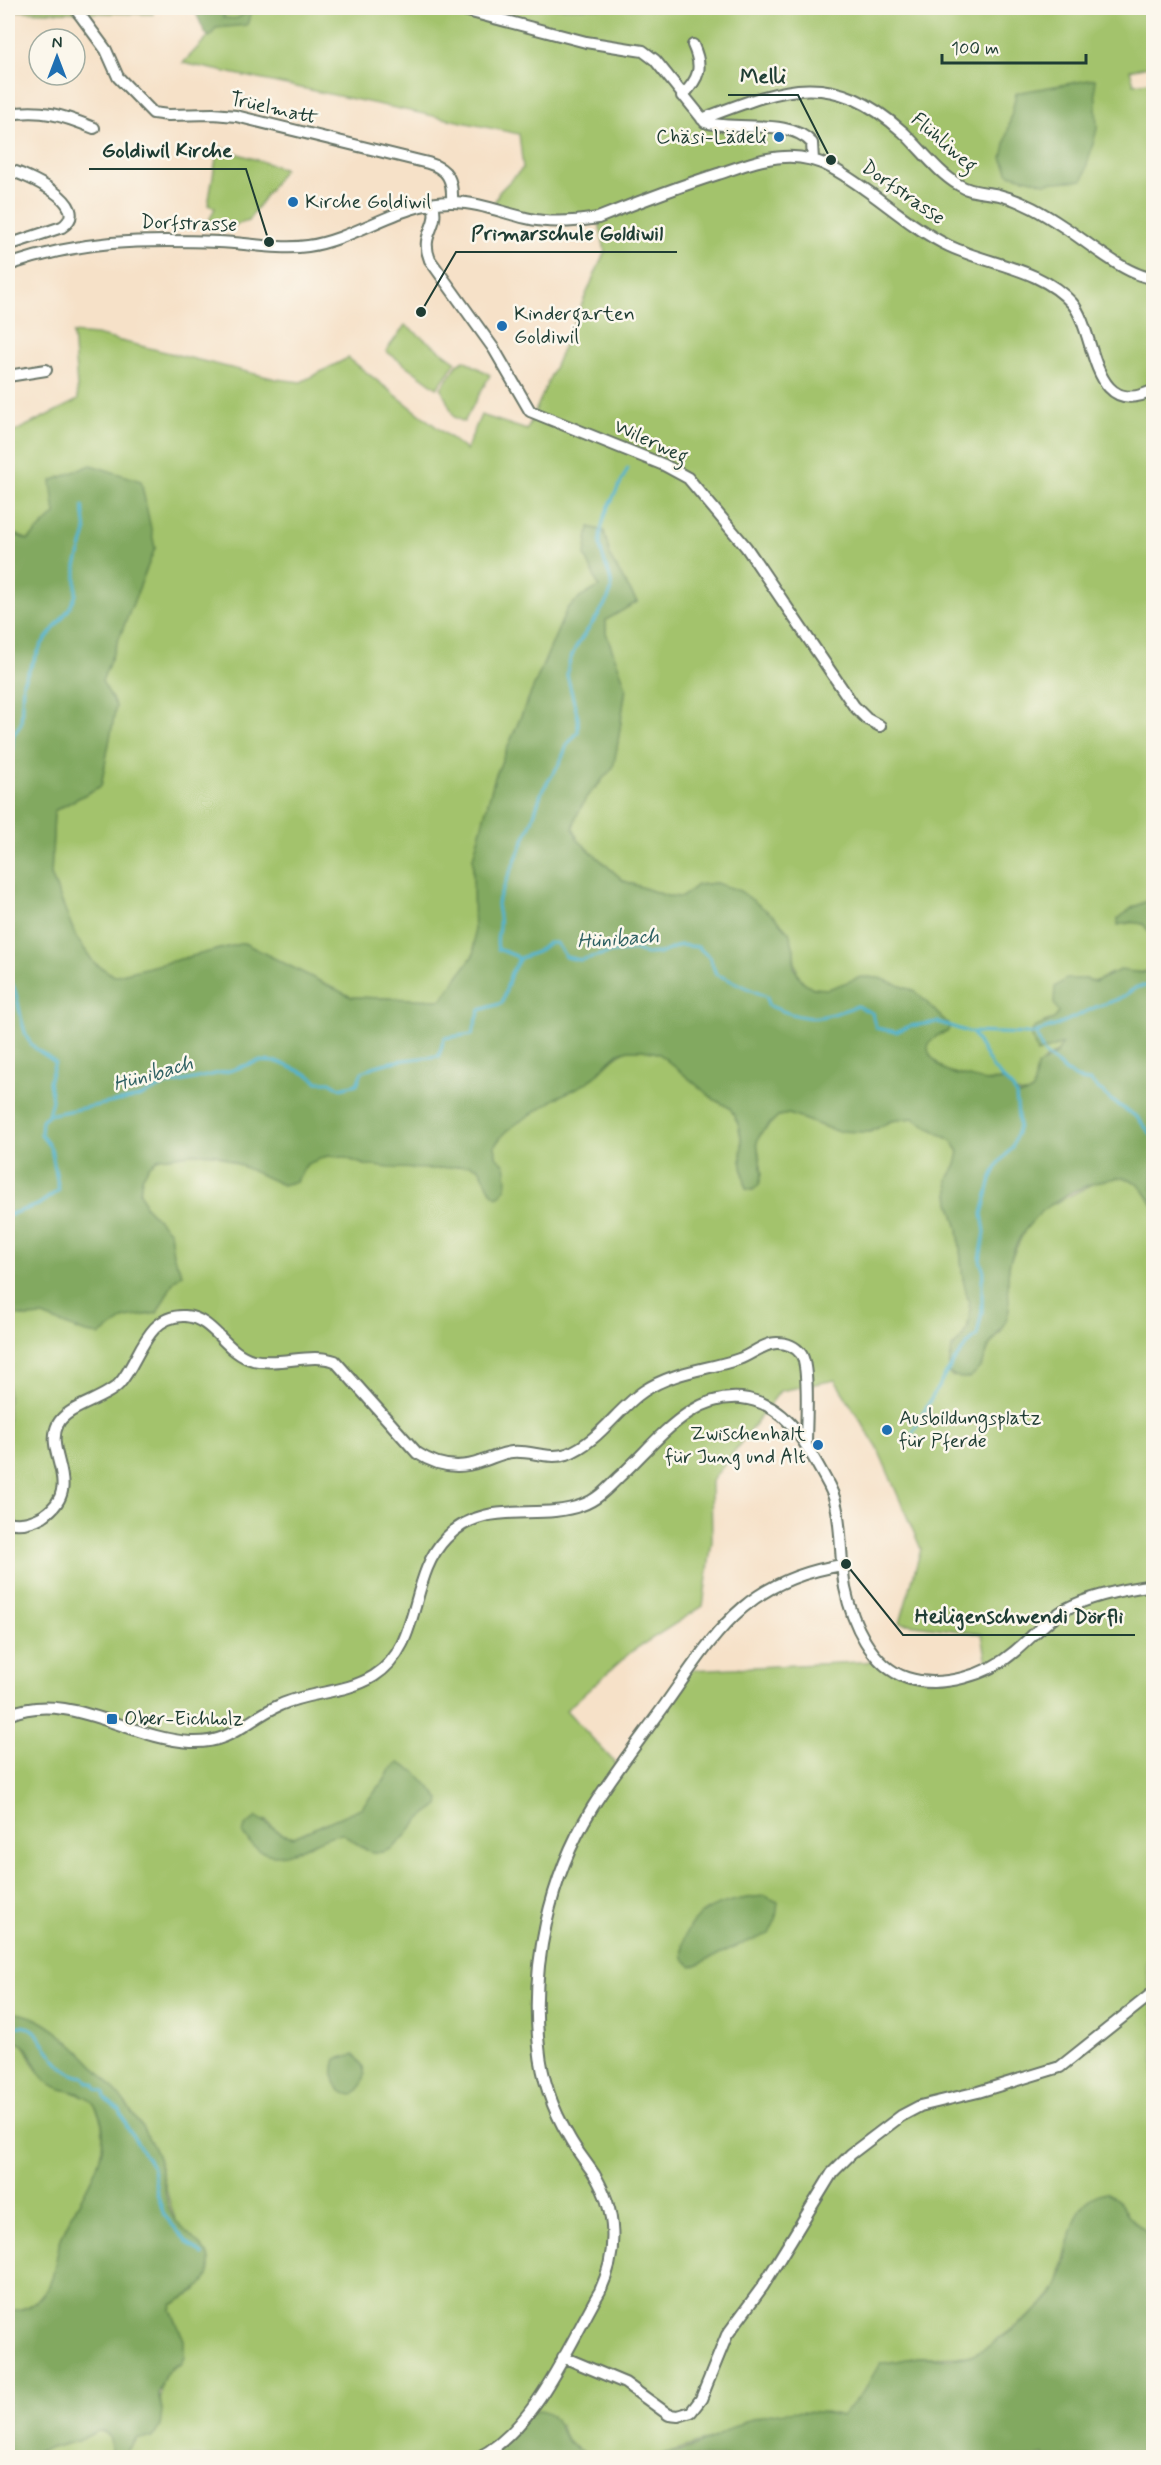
<svg xmlns="http://www.w3.org/2000/svg" width="1161" height="2465" font-family="Mynerve,sans-serif">
<style>
.green{fill:#a3c36c;stroke:#618050;stroke-width:1.5;fill-rule:evenodd}
.forest{fill:#82a960;stroke:#50734a;stroke-width:1.5}
.lines{fill:none;stroke-linecap:round;stroke-linejoin:round}
.stream{stroke:#51b4d0;stroke-width:3}
.minor-casing{stroke:#6a7668;stroke-width:14}
.minor{stroke:#fff;stroke-width:10}
.poi-dot{fill:#1f6fb2;stroke:#fbf7ec;stroke-width:2}
.labels{text-anchor:middle;dominant-baseline:central;stroke-width:5;stroke-linejoin:round;paint-order:stroke}
.street-label{font-size:20px;fill:#1f3d34;stroke:#fbf7ec}
.poi-label{font-size:20px;fill:#1f3d34;stroke:#fbf7ec;text-anchor:start}
.water-label{font-size:21px;font-style:italic;fill:#2e6163;stroke:#fbf7ec}
.leader{fill:none;stroke:#1f3d34;stroke-width:2}
.callout-dot{fill:#1f3d34;stroke:#fbf7ec;stroke-width:2}
.callout-label{font-size:21px;text-anchor:middle;font-weight:bold;fill:#1f3d34;stroke:#fbf7ec;stroke-width:5;stroke-linejoin:round;paint-order:stroke}
</style>
<rect width="100%" height="100%" fill="#fbf7ec"/>
<filter id="ink" filterUnits="userSpaceOnUse"><feTurbulence type="fractalNoise" baseFrequency=".0167" numOctaves="2"/><feDisplacementMap in="SourceGraphic" scale="12" xChannelSelector="R" yChannelSelector="G"/><feConvolveMatrix kernelMatrix="1 2 1 2 8 2 1 2 1" color-interpolation-filters="sRGB"/></filter>
<filter id="wash" filterUnits="userSpaceOnUse"><feTurbulence type="fractalNoise" baseFrequency=".008" numOctaves="4" result="noise"/><feDisplacementMap in="SourceGraphic" scale="24" xChannelSelector="R" yChannelSelector="G"/><feGaussianBlur stdDeviation="1.35" result="paint"/><feColorMatrix in="noise" values="0 0 0 0 0 0 0 0 0 0 0 0 0 0 0 0 0 1.4 0 .05"/><feComposite in="paint" operator="in"/></filter>
<g filter="url(#wash)">
<rect width="100%" height="100%" fill="#f6e1c8"/>
<path class="green" d="M8 8H151L153 14 8 11Z
M227 8H1153V65L1130 70 1134 84 1154 81V898L1132 908 1118 919 1124 924C1157 915 1157 948 1150 970 1139 976 1125 968 1112 973 1100 977 1102 984 1086 979L1058 1008 1059 1013 1054 1019 1044 1022 1057 1046 1064 1043C1057 1056 1050 1054 1042 1062 1035 1070 1037 1081 1033 1090L1028 1094 1014 1092 1003 1080 979 1081 945 1070 930 1056 927 1048 928 1042 937 1035 947 1032C938 1021 926 1000 915 992 912 990 886 980 880 979 859 972 846 987 827 989 800 992 794 970 794 949L740 891 716 883 697 885 682 897 667 896 624 881 578 840 573 828 576 817 587 796 601 782 617 748 626 688 606 633V619L637 602 611 559 604 531 590 527 585 555 599 587 581 597 567 609 495 777 473 859 474 954 441 1000 351 997 244 943 114 976 94 963 76 937 51 875 54 811 101 786 116 706 102 681 155 548 56 514 28 540 8 531V435L78 400 73 333 96 335 276 379 301 382 348 358 466 450 481 415 527 430 605 251 598 218 564 222 492 208 499 192 523 168 519 134 183 63 216 28 243 16 235 19 223 18Z
M218 147 284 169 248 221 229 227 207 225 215 208 208 205Z
M405 325 456 362 437 388 386 351Z
M464 360 490 375 464 422 454 417 441 388 458 364Z
M628 1050H643L658 1053 715 1100 730 1108 738 1123 742 1142 741 1160 746 1189 753 1190 762 1173 757 1142 761 1133 778 1116 789 1114 836 1131 870 1132 891 1121 913 1118 952 1141 959 1152 956 1165 948 1179 950 1202 958 1229 963 1279 970 1308 968 1327 961 1339 952 1348 948 1373 953 1377 982 1366 990 1345 1001 1332 1009 1309 1006 1289 1010 1261 1025 1230 1043 1209 1101 1180 1123 1177 1139 1183 1154 1206V1939L1146 1964 1154 2015 1153 2238 1130 2217 1119 2202 1085 2203 1068 2244 1057 2288 1040 2308 989 2346 969 2356 918 2357 895 2363 880 2364 865 2389 842 2416 826 2412 745 2421 717 2437 653 2457 643 2458 617 2457 581 2451 571 2445 564 2436 560 2424 477 2457H122L162 2410C158 2392 160 2370 181 2364L184 2340 171 2310 172 2305 197 2291 200 2245C165 2228 170 2184 156 2153 140 2114 73 2035 34 2018 26 2014 17 2013 8 2012V1313L27 1317 43 1316 86 1333 100 1335 125 1318 157 1313 174 1281 182 1274 173 1255 170 1232 145 1206 140 1192 142 1177 149 1166 159 1158 198 1153 216 1154 283 1185 296 1181 307 1164 327 1156 343 1157 365 1165H470L479 1168 492 1193 496 1156 495 1145C510 1124 536 1108 558 1096 570 1090 581 1087 592 1079 605 1069 612 1056 628 1050ZM835 1380 877 1447 921 1549 900 1623 982 1634 988 1669 930 1680 887 1667 880 1661 690 1670 619 1767 566 1710 632 1651 703 1606 712 1541 711 1482 780 1391ZM390 1770 435 1808C429 1812 421 1817 416 1823 403 1837 390 1861 366 1849 358 1845 350 1838 342 1833L327 1835 309 1846 249 1842 265 1820 282 1834 294 1837 361 1808 384 1781Z
M18 2040C31 2049 29 2060 37 2070 45 2077 62 2089 72 2092 88 2099 90 2092 98 2112 117 2159 75 2198 61 2239 55 2259 57 2277 43 2294 33 2307 23 2309 8 2312V2042Z
M98 2431C112 2432 111 2444 114 2455L112 2458H16L77 2441Z"/>
<path class="forest" d="M194 8H227L223 18C233 19 240 20 246 11L251 12 247 25 216 28 210 37 205 33Z
M1095 79 1097 129 1083 180 1044 183 1009 174 1002 158 1016 93Z
M91 465 141 481 155 548 102 681 116 706 101 786 54 811 51 875 76 937 94 963 114 976 244 943 351 997 441 1000 474 954 473 858 495 777 567 609 581 597 599 587 585 555 589 527 604 531 611 559 637 602 606 620V633L626 687 617 748 613 768 587 796 576 817 573 828 578 840 624 881 667 896 682 897 697 885 716 883 740 891 774 916 789 932 794 949V968L802 981 813 988 828 989 861 977 879 978 915 991 950 1026 947 1032C930 1037 921 1047 935 1061 940 1066 944 1071 951 1073 956 1075 954 1074 960 1075 978 1078 982 1083 1003 1080L1019 1095 1028 1094 1033 1090 1037 1066 1055 1055 1063 1044 1037 1053 1031 1034 1034 1028 1054 1019 1059 1013 1054 1003 1055 987 1066 979H1086L1095 982 1120 970 1143 973 1150 970 1153 959V1206C1146 1191 1135 1175 1117 1178 1071 1185 1023 1214 1010 1261 1006 1277 1009 1291 1009 1307 1009 1321 998 1333 991 1343 986 1350 986 1358 982 1365 979 1370 973 1374 969 1378H960L948 1373 952 1348 961 1339 968 1327 970 1308 963 1279 958 1229 950 1202 948 1179 956 1165 959 1152 952 1141 913 1118 891 1121 870 1132 836 1131 789 1114 778 1116 761 1133 757 1142 762 1173 759 1185 753 1190 746 1189 741 1160 742 1142 738 1123 730 1108 715 1100 658 1053 643 1050H628L619 1053 606 1064 595 1077 581 1086 558 1097 519 1122 504 1133 495 1145 496 1156 505 1165C507 1177 510 1191 497 1197L492 1193 479 1168 470 1165 435 1169 390 1168 365 1165 343 1157 327 1156 307 1164 296 1181 283 1185 216 1154 198 1153 159 1158 149 1166 142 1178 140 1192 145 1206 170 1232 173 1255 182 1274 174 1281 157 1313 125 1318 100 1335 86 1333 43 1316 27 1317 8 1313V531L28 540 55 514 51 481Z
M1153 898V937L1143 924 1131 922 1118 925V919L1132 908Z
M399 1763 416 1772 440 1799 439 1805C432 1810 424 1815 417 1822 404 1836 393 1858 369 1851 360 1847 350 1839 342 1833 305 1839 275 1879 243 1834L245 1826 257 1817 282 1834 294 1837 361 1808 384 1781 390 1770Z
M765 1896 778 1902 776 1919 769 1934 734 1947 692 1967 683 1958C678 1910 726 1899 765 1896Z
M8 2012C17 2013 26 2014 34 2018 75 2036 138 2112 156 2153 165 2173 163 2198 172 2215 180 2229 208 2249 210 2260 213 2286 189 2294 172 2305L171 2310 184 2340V2357L181 2364 173 2366 165 2375 158 2393 162 2410 160 2426 153 2438H137L122 2457H112L113 2455 109 2436 104 2431H98L77 2441 16 2457H8V2311C22 2310 34 2307 43 2295 57 2277 54 2258 61 2239 76 2197 118 2157 98 2111 86 2085 64 2097 45 2080 29 2066 35 2038 8 2042Z
M354 2054C368 2069 369 2082 353 2095 333 2093 331 2075 336 2059Z
M1107 2192 1119 2202 1130 2217 1153 2238V2457L1044 2458 1043 2455 1033 2458 643 2457C667 2456 696 2447 718 2436 727 2432 736 2424 746 2421 776 2410 811 2408 841 2416L865 2389 880 2363C894 2363 907 2358 920 2357 936 2357 955 2361 971 2355 991 2348 1047 2307 1057 2288 1072 2258 1065 2198 1107 2192Z
M538 2410C560 2411 557 2434 571 2445 583 2455 603 2456 617 2457L477 2458 530 2412Z"/>
<g class="lines">
<path class="stream" d="M8 761 12 752 13 735 21 724 23 682 42 644 69 609 76 595V566L86 532 83 506
M519 960 516 956 498 949C495 935 501 929 499 918 499 913 497 909 497 903L532 821 542 791 560 763 567 745 578 732V718L567 675C569 644 599 622 610 594 616 577 599 559 600 541 600 516 618 490 628 468
M8 979C19 986 19 1026 29 1041 35 1051 47 1055 55 1062L49 1082 52 1100 48 1115
M1036 1032 1042 1050
M1044 1053C1055 1062 1076 1083 1090 1081L1111 1100 1137 1117 1154 1138
M8 1215 38 1205 59 1190 51 1148 41 1135 42 1120 48 1115 139 1097 166 1085 229 1071 259 1061 278 1062 307 1074 318 1082H330L340 1088 357 1084 362 1072C385 1060 414 1059 439 1056L444 1038 472 1034 480 1010 502 1003 511 973 520 958 537 952 548 943H556L566 957 580 960 612 952 637 950 646 954 662 953 680 945 698 947 710 958 716 974 767 997 768 1005C808 1023 816 1020 857 1006L872 1013 876 1028 896 1032 910 1026 938 1022 968 1032 1031 1034 1055 1026 1096 1007 1119 999 1137 987 1154 985
M912 1434C927 1407 953 1354 977 1336L982 1311V1280L984 1272 980 1260 985 1232 982 1214 991 1179 999 1163 1012 1148 1019 1126 1016 1095 1013 1089 993 1068 972 1032
M8 2026C16 2026 27 2025 35 2031 38 2034 40 2039 43 2043 54 2057 63 2075 84 2077L88 2082 95 2084 96 2088 104 2092 105 2099 120 2110 127 2127 153 2168 157 2193 164 2215 187 2242 203 2255"/>
</g>
</g>
<g filter="url(#ink)">
<g class="lines">
<g class="minor-casing">
<path id="minor" d="M75 8 106 50 118 77 153 113 168 115 213 114 236 116 428 163C449 169 453 181 452 202
M456 8 586 42 643 51 655 60 705 122C736 132 789 117 812 143L813 160
M682 96C700 78 703 67 693 45
M8 114C43 109 62 115 94 128
M702 119C783 88 831 67 903 132 921 149 938 173 959 185 971 193 986 192 999 195 1023 201 1043 213 1064 227 1086 241 1128 277 1154 278
M8 170C24 173 95 205 62 227L8 245
M433 204C440 228 419 233 430 260L494 349 530 411 664 465 688 478 746 547 854 706 867 719 880 726
M8 265C82 240 140 239 218 242 247 243 279 250 308 246 357 239 400 202 451 202 477 202 501 212 526 218 550 224 574 222 598 218 638 202 677 187 718 174 739 167 761 158 784 157 800 156 817 160 832 168 873 190 907 226 949 246 989 265 1041 268 1072 303 1097 332 1090 422 1154 390
M8 376 46 370
M8 1522C19 1525 32 1522 43 1516 86 1487 43 1454 58 1424 67 1406 104 1400 119 1384 140 1361 146 1314 185 1316 214 1318 225 1353 253 1360 280 1366 311 1352 335 1361L417 1453C437 1466 459 1470 482 1461 492 1458 502 1453 512 1452 531 1450 548 1460 567 1454 599 1442 617 1409 644 1391 674 1371 707 1370 739 1359 751 1355 764 1343 777 1343 786 1343 795 1346 801 1354 810 1366 806 1425 806 1444
M8 1715C69 1689 129 1739 191 1742 232 1744 247 1719 280 1705 310 1691 345 1694 374 1676 423 1645 408 1577 446 1538 485 1497 536 1522 582 1505 597 1500 607 1489 618 1478 655 1445 691 1389 748 1399 787 1407 803 1439 821 1471 827 1482 834 1492 836 1505 842 1532 840 1561 845 1588 852 1622 871 1666 907 1678 941 1689 988 1675 1014 1652 1031 1638 1046 1620 1066 1609 1092 1595 1125 1589 1154 1585
M563 2357 625 2383 669 2415 678 2416 691 2412 701 2399 727 2335 763 2286 832 2173 851 2154 901 2116 920 2106 978 2092 1060 2067 1154 1992
M477 2458C535 2430 569 2344 600 2291 618 2252 617 2211 594 2174 586 2162 576 2150 569 2137 553 2110 542 2079 539 2047 530 1966 549 1878 592 1808 613 1774 638 1742 662 1709 716 1633 743 1581 842 1565"/>
</g>
<use href="#minor" class="minor"/>
</g>
</g>
<g class="poi-dot">
<circle cx="779" cy="137" r="6"/>
<circle cx="293" cy="202" r="6"/>
<circle cx="502" cy="326" r="6"/>
<circle cx="887" cy="1430" r="6"/>
<circle cx="818" cy="1445" r="6"/>
<rect x="106" y="1713" width="12" height="12" rx="3"/>
</g>
<g class="labels">
<g class="street-label">
<text transform="translate(274 109) rotate(13)">Trüelmatt</text>
<text transform="translate(944 143) rotate(41)">Flühliweg</text>
<text transform="translate(903 193) rotate(35)">Dorfstrasse</text>
<text transform="translate(189 224) rotate(2)">Dorfstrasse</text>
<text transform="translate(651 442) rotate(25)">Wilerweg</text>
</g>
<g class="poi-label">
<text x="767" y="137" text-anchor="end">Chäsi-Lädeli</text>
<text x="305" y="202">Kirche Goldiwil</text>
<text x="514" y="314">Kindergarten<tspan x="514" dy="23">Goldiwil</tspan></text>
<text x="899" y="1418">Ausbildungsplatz<tspan x="899" dy="23">für Pferde</tspan></text>
<text x="806" y="1434" text-anchor="end">Zwischenhalt<tspan x="806" dy="23">für Jung und Alt</tspan></text>
<text x="124" y="1719">Ober-Eichholz</text>
</g>
<g class="water-label">
<text transform="translate(618 939) rotate(-4)">Hünibach</text>
<text transform="translate(153 1074) rotate(-16)">Hünibach</text>
</g>
</g>
<path class="leader" d="M831 160L798 95H728M269 242L246 169H89M421 312L456 252H677M846 1564L903 1635H1135"/>
<g class="callout-dot">
<circle cx="831" cy="160" r="6"/>
<circle cx="269" cy="242" r="6"/>
<circle cx="421" cy="312" r="6"/>
<circle cx="846" cy="1564" r="6"/>
</g>
<g class="callout-label">
<text x="763" y="83">Melli</text>
<text x="167" y="157">Goldiwil Kirche</text>
<text x="567" y="240">Primarschule Goldiwil</text>
<text x="1019" y="1623">Heiligenschwendi Dörfli</text>
</g>
<rect width="1161" height="2465" fill="none" stroke="#fbf7ec" stroke-width="30"/>
<g transform="translate(57 57)"><circle r="28" fill="#fbf7ec" stroke="#a3ada2" stroke-width="1.5"/>
<path d="M0-4.5L10 22L0 15L-10 22Z" fill="#1f6fb2"/>
<text y="-9" font-size="16" font-weight="bold" text-anchor="middle" fill="#1f3d34">N</text>
</g>
<path d="M942 54v9h144v-9" fill="none" stroke="#1f3d34" stroke-width="3"/>
<text x="951" y="54" font-size="18" fill="#1f3d34" stroke="#fbf7ec" stroke-width="4.5" paint-order="stroke">100 m</text>
</svg>
